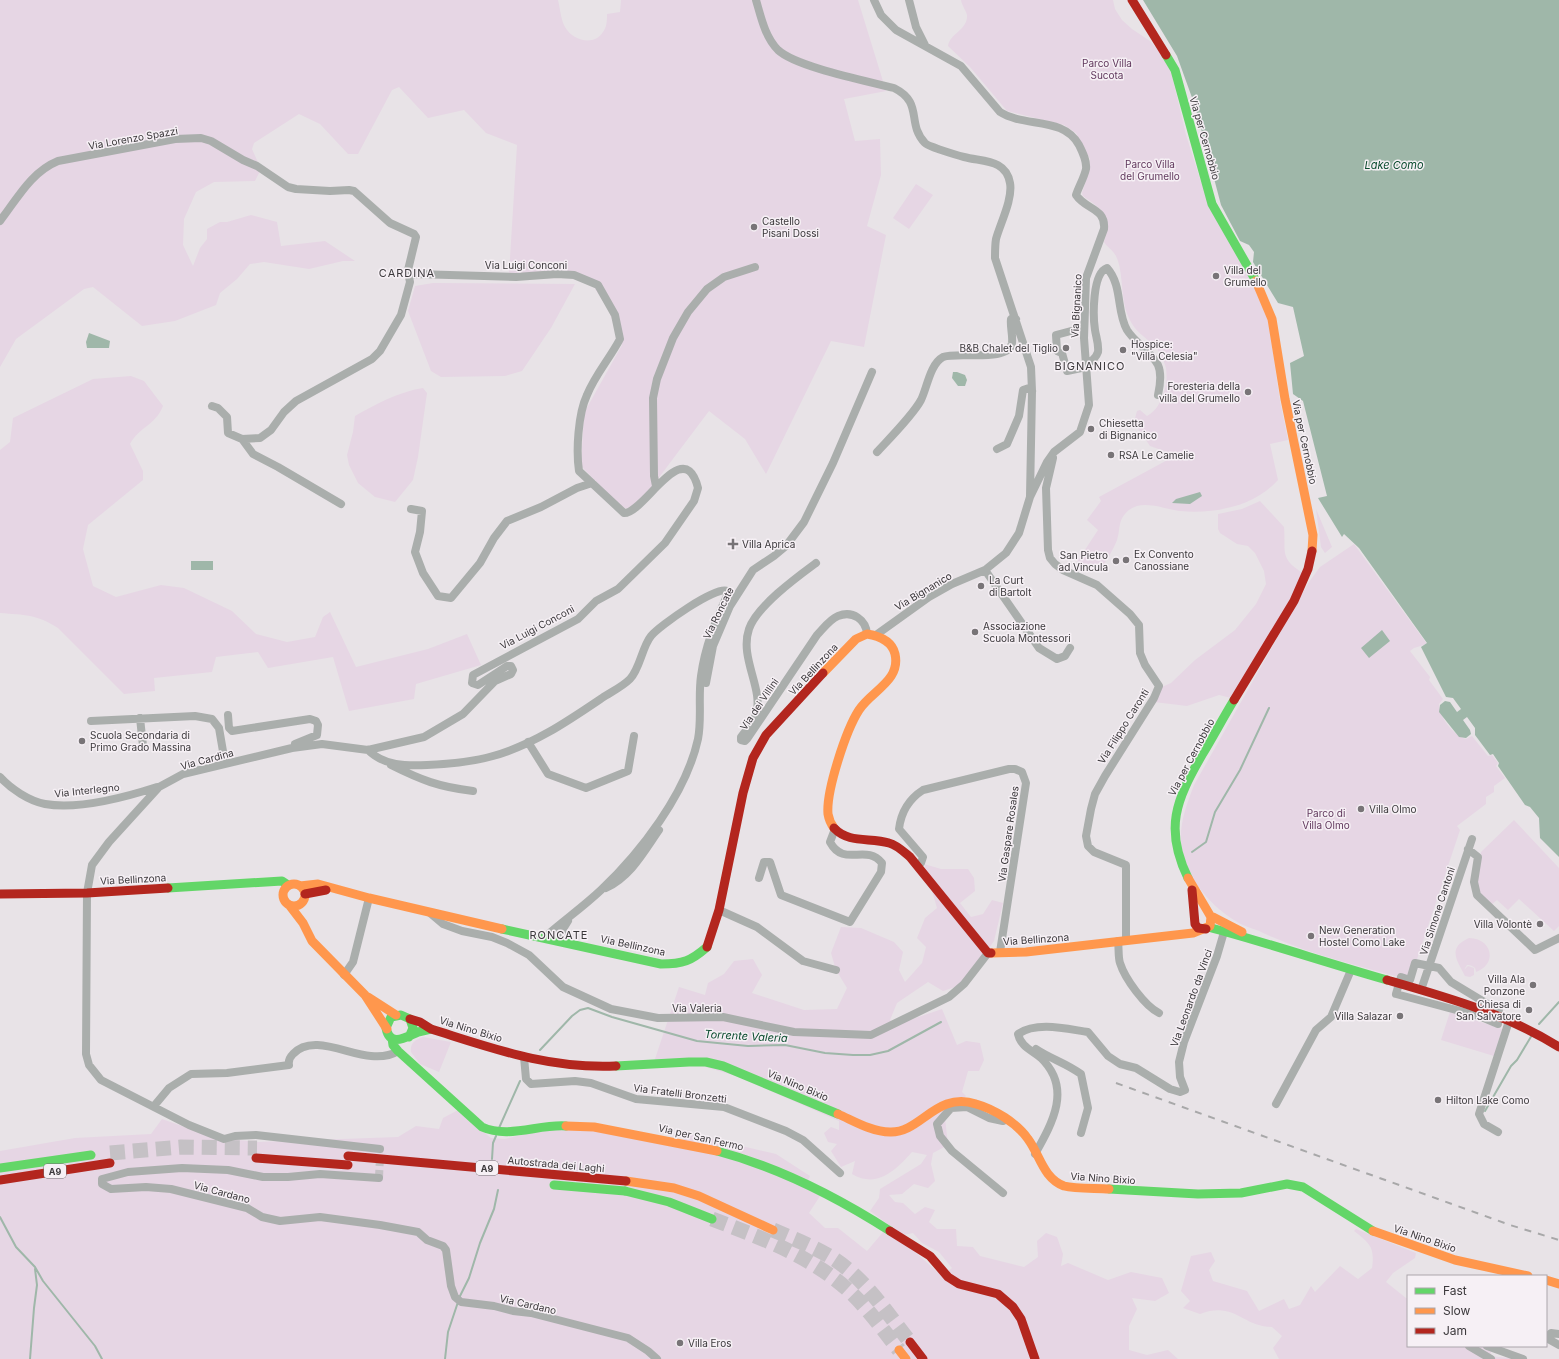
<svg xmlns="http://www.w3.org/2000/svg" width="1559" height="1359" font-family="Inter,sans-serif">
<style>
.green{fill:#e6d6e4}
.water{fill:#9fb7a9}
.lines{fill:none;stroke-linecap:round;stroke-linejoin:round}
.stream{stroke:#9fb7a9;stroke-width:2}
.street-tunnel{stroke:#c5c1c5;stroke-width:8;stroke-dasharray:8 4;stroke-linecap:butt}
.highway-tunnel{stroke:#c5c1c5;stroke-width:15;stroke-dasharray:15 8;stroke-linecap:butt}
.street{stroke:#aaaeac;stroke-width:8}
.fast{stroke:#63d668;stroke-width:9}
.slow{stroke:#ff974d;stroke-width:9}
.jam{stroke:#b3261e;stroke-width:9}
.rail{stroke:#a8a8a9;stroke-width:2;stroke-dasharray:7 7;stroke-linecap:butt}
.fast-bridge{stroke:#63d668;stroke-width:9}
.jam-bridge{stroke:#b3261e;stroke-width:9}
.poi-dot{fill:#787477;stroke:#f6f0f5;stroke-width:1.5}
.labels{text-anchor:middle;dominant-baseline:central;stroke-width:3;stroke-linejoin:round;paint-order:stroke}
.shield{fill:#f6f0f5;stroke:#736f73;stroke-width:1}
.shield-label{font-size:9px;font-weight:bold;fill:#3b383b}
.park-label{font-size:10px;fill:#60375c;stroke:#f6f0f5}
.street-label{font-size:10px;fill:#3b383b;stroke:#f6f0f5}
.poi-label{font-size:10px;fill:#3b383b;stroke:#f6f0f5;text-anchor:start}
.water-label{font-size:11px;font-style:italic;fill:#0b4c2f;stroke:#f6f0f5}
.neighbourhood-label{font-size:11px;letter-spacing:1px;fill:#3b383b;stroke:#f6f0f5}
</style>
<rect width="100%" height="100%" fill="#e8e3e7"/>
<path class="green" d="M0 0H558C560 8 561 20 565 27 572 40 594 47 603 32 607 27 607 20 607 14L620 12 621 0H858L886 91 844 99 855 141 880 139 881 175 867 226 886 235 864 347 831 341 766 474 745 439 709 411 636 508H622L581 466 584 413 622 345 608 309 588 278 509 274 517 145 486 133 464 110 428 118 399 87 392 90 358 154H348L320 124 299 114 254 143 252 149 261 169 255 181 214 182 196 192 184 219 183 245 193 266 200 248 207 239V229L220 222H227L251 215 277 222 281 246 325 241 355 261H343L309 269 264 262 250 264 237 279 220 293 216 305 175 321 142 326 93 287 84 289 16 339 0 367Z
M961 0H1113L1115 9 1122 20 1132 29 1150 41 1162 55 1171 71 1186 135 1201 182 1257 291 1268 319 1280 401 1288 440 1270 444 1278 480C1254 507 1214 514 1180 511 1164 509 1143 499 1129 510 1117 520 1121 528 1117 540 1113 551 1105 562 1099 572L1077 562 1098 530 1087 520 1101 501 1099 497 1173 457 1167 452 1150 446 1134 422 1137 411 1140 410 1147 416C1157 410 1160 403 1164 392 1167 384 1167 377 1166 368 1159 339 1138 340 1129 318 1120 300 1124 272 1116 256 1113 250 1107 247 1104 242 1113 216 1103 210 1083 196L1082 193 1088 174 1090 159 1076 133 1064 125 1007 111 970 67 948 46C950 33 968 30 967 15 966 10 962 6 961 0Z
M916 184 933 195 909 229 893 218Z
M433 283 575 284 551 328 522 371 505 376 441 377 431 371 408 311 415 286Z
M131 376 144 381 163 406C155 426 140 426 130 444L143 471V480L88 525 83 549 93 586 116 597 161 585 184 588 232 611 256 634 287 642 315 637 323 617 330 612 356 667 428 649 467 634 481 665 416 684 414 699 349 711 333 657 268 668 258 652 216 657 212 672 154 678 155 691 124 694 58 628C36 614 25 615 0 613V450L10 442 13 418 93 379Z
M423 388 427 393 418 457 413 480 395 502 375 497 358 483 349 465 347 455 353 432 355 416C376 404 398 392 423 388Z
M1260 501 1284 527C1286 552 1279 558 1303 573L1297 588 1231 698 1219 695 1187 706 1154 702 1162 687 1171 683 1195 660 1235 630 1256 604 1266 584 1264 571 1255 553 1248 546 1237 544 1220 533 1218 529V514L1242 509Z
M1316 509 1332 547 1325 553 1321 547Z
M1354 544 1427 644 1414 648 1410 651 1430 677 1429 680 1443 699 1439 704C1439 717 1454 736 1466 739L1472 736 1488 756 1492 755 1498 763 1496 766 1505 778 1494 786V792L1486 797V804L1457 826 1460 830 1410 980C1359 966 1307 954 1259 931 1251 928 1241 925 1234 920 1208 904 1183 873 1181 841 1180 821 1187 804 1194 785L1309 582 1320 567Z
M1514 820 1559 868V926L1554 931 1519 899 1508 910 1497 900 1491 905 1482 897 1476 882 1481 852Z
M924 864 941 869H968L974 878 975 891 960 903 971 917 983 914 992 900 1003 903 994 941 964 984 943 991 928 982 897 1003 890 1020 898 1024 942 1009 957 1045 966 1041 980 1043 984 1060 979 1071H968L962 1092 966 1096 945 1118 948 1145 933 1153 931 1164 935 1181 928 1188 914 1184 902 1194 889 1195 895 1202 903 1203 915 1214 925 1207 935 1210 929 1222 937 1229H956L957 1246 973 1247 980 1256 1024 1267 1038 1257 1037 1241 1046 1233 1057 1237 1063 1254 1061 1266 1068 1263 1108 1280 1131 1272 1162 1278 1169 1293 1155 1301 1132 1298 1137 1309 1129 1326V1350L1147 1355 1168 1350 1178 1359H0V1151L75 1138 151 1134 162 1119 213 1137 257 1142 398 1137 416 1126 439 1129 443 1118 460 1109 471 1122 491 1138 505 1139 533 1132 575 1126 677 1145 690 1134 776 1154 810 1176 805 1187 820 1196 809 1213 825 1228H838L867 1251 884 1231 905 1243 942 1276 952 1268 939 1252 922 1243 913 1233 903 1235 870 1211 879 1198 880 1189 921 1164 927 1155 912 1152C896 1170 877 1189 852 1174L855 1161 841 1167 831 1151 837 1144 828 1142 824 1133 831 1127 839 1130V1121L736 1076 702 1066 653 1065 679 987 705 995 708 983 724 974 734 961 753 959 762 975 752 993 804 1010 837 1009 847 988 836 970 831 953 841 927 861 928 894 942 903 952 899 970 905 982 922 963 926 947 917 938 925 918 937 908Z
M1469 938C1492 938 1498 964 1476 972 1476 967 1472 965 1467 965L1464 970 1468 966 1474 968V975L1470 977 1465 976C1458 962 1446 948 1469 938Z
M1450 1012 1502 1029 1494 1056 1441 1040Z
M423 1037 451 1042 439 1072 420 1064 411 1052C410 1043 415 1040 423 1037Z
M1356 1229 1416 1253 1415 1258 1393 1273 1386 1282 1406 1298H1408V1346H1493L1490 1356 1518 1359H1279L1273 1348 1282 1336 1272 1327C1242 1327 1235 1301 1200 1314L1183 1308 1190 1301 1181 1291 1191 1256 1211 1252 1215 1261 1209 1270 1213 1281 1247 1291 1259 1311 1284 1299 1289 1309 1300 1305 1311 1286 1315 1292 1340 1266 1358 1279 1372 1268C1375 1248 1370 1243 1354 1231Z"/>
<path class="water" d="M1143 0H1559V857L1540 838 1539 818 1530 807 1525 805 1498 766 1499 763 1493 754 1490 755 1475 735V728L1467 717 1463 720 1470 730 1471 734 1466 738 1459 737 1439 712 1440 705 1445 701 1450 702 1457 712 1461 709 1453 698 1446 697 1421 647 1427 643 1359 548 1344 534 1342 537 1318 498 1327 496 1303 401 1293 394 1290 363 1304 356 1293 307 1278 303 1253 262 1254 252 1249 245 1240 241 1221 205 1195 106 1177 56Z
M89 333 110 341 109 348H87L86 342Z
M953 372H957L965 375 967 380 965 386H958L952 378Z
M1200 492 1202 496 1190 504 1172 503 1176 499Z
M191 561H213V570H191Z
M1382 630 1390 641 1369 658 1361 648Z"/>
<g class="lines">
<path class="stream" d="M1192 852 1206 842 1215 812 1240 770 1269 708
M1539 1024 1559 1002
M540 1050 572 1016 580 1010 588 1008 612 1017 697 1041 748 1046 785 1045 825 1053 853 1055H870L888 1051 941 1022
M1485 1111 1511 1066 1517 1060 1532 1035
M499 1128 520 1081
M492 1159 493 1143 496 1136
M0 1217 16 1247 35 1267 43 1281 95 1346 102 1359
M459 1298 469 1278 480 1243 494 1209 498 1190
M30 1359 34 1308 37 1285 35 1269
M445 1359 448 1332 458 1302"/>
<path class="street-tunnel" d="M379 1178 380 1156"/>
<path class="highway-tunnel" d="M110 1153 181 1147 257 1148
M712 1219C759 1237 809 1255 847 1289 867 1307 883 1330 899 1350
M773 1230C794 1239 815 1247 834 1259 865 1279 887 1313 910 1342"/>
<path class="street" d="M756 0C761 17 765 37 778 50 796 67 867 81 894 88 924 103 906 123 925 143 928 146 934 147 938 149 947 152 956 155 964 157 983 162 1006 159 1010 183 1013 199 1000 224 996 239 995 245 995 252 995 258L1031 367 1032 391 1030 496
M874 0 881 15 896 30 961 66 1000 112C1025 128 1063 116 1079 145 1083 153 1087 161 1086 169 1084 178 1079 186 1076 195 1086 210 1106 208 1104 229L1086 278 1084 338 1089 405 1080 432 1054 452 1047 462 1030 497 1019 533 1006 553 985 570 952 584 929 597 876 635
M909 0 916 27 925 45
M0 221C17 199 31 172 58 161L175 139 201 138 211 141 243 160 257 166 288 187 296 189 330 191 349 190 354 191 390 223 414 234 416 237 408 270 409 277
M1071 331 1056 335 1057 351 1062 353 1067 371 1086 367
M1086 365C1091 362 1096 358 1098 352 1099 344 1096 337 1095 330 1093 317 1092 273 1107 268 1123 286 1116 311 1127 330 1135 343 1151 351 1158 365 1162 374 1160 386 1158 395
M212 406 218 408 227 417 228 433 242 439 260 438 271 430 284 412 296 401 372 359 380 351 401 315 410 282 409 277 415 274 516 277 557 274 574 275 598 285 615 315 620 339C610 358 595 375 587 395 578 414 576 451 579 471L624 513C644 514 684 433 698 488L694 501 665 543 618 589 596 601 578 619 473 675 472 683 478 685 507 666H511L513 670 511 674 495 681 463 714 424 737 368 750 322 744 292 748 183 774 159 787 109 842 92 865 87 893 86 1054 89 1065 101 1080 189 1125 224 1139 235 1136 256 1135 380 1149
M242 439 253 454 278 467 341 504
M997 449 1007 444 1019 416 1023 390 1029 388 1032 391
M877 452C889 439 913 415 921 400 927 388 930 364 943 357 957 351 1009 363 1012 343 1013 335 1010 327 1011 319L1014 317 1016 319
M1053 458 1046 488 1048 550 1050 558 1055 564 1063 570 1097 585 1130 614 1139 625 1140 653 1145 665 1159 686 1154 698 1105 776 1095 794 1091 809 1086 836 1088 846 1094 852 1126 865V940
M656 486 654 476 653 398 657 379 673 338 688 312 707 289 724 277 755 267
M411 509 422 511 420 532 415 552 423 573 438 596 451 598 480 563 494 538 507 521 541 507 577 488 592 483
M816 563C797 577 757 606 749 629 739 658 764 689 756 714 754 723 746 730 741 737V740L745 741 747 739 817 635C823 629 830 619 838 616 853 610 866 620 867 634
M985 570 1039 648 1057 659 1065 656 1070 648
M706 683 713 646 730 606 753 570 774 556 786 546 804 522 833 463 872 372
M228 715 229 728 232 731 310 719 316 721 318 725 317 735 295 744
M140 718 143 746
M91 721 195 716 212 719 219 728 225 763
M528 742 548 774 586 788 628 771 634 736
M368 750C384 766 406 766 427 765 449 764 472 762 493 756 533 745 568 721 602 698 611 692 622 687 630 679 640 669 642 647 651 636 659 626 717 585 727 591V596C715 622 705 647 701 676 698 697 702 719 698 739 686 794 640 853 601 890 583 907 563 921 545 937
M391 765C421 780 439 787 473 791
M0 777C11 789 29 801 45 804 78 810 126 797 157 787
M1468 849 1478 857 1474 882 1477 895 1535 950 1559 938
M917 865 921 863 923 857 899 829C901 812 909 799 923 790L1009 769H1015L1022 772 1026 783 1000 952
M759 878 764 862H770L781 895 850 922 881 872 882 863C866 843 844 868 830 842L835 829
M606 888C631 876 643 853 659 830
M719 910 757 927 803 961 836 970
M430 913 443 924 462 931 492 937 507 943 529 955 563 987 611 1009 658 1018 723 1017 794 1032 871 1035 949 997 964 984 988 953
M560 940 563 929 568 921
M1118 941C1119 948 1118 957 1120 963 1125 979 1145 1006 1159 1013
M1415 963 1439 968 1451 982 1499 1011 1498 1024 1479 1016 1396 994 1401 977 1410 980Z
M344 975 353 962 369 898
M1421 990 1472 839
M1036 1049C1051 1059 1066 1063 1081 1074L1088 1108 1081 1133
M524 1057 526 1079 531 1084 575 1081 591 1083 636 1099 724 1107 786 1131 803 1140 840 1173
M1276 1104 1316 1030 1331 1017 1351 970
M154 1106 169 1088 191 1074 227 1073 289 1065C288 1060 290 1057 293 1054 312 1033 348 1055 371 1056 381 1057 390 1056 398 1051
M1498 1132 1484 1124 1479 1114 1509 1021
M1035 1154C1053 1122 1072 1088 1041 1058 1032 1050 1021 1047 1018 1034 1037 1021 1067 1029 1088 1032L1108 1056 1120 1064 1136 1068 1170 1089 1180 1092 1185 1090 1180 1077 1179 1062 1184 1042 1217 956 1224 932
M379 1178 320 1174 288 1177H263L228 1170 182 1168 128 1172 102 1179V1184L111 1189 146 1187 171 1189 247 1208 262 1217 280 1221 320 1217 380 1225 418 1232 427 1240 443 1246 446 1250 451 1286 455 1297 461 1302 494 1306 513 1311 531 1313 628 1338 648 1351 657 1359
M1003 1193 952 1151 940 1136 937 1124 951 1108 967 1107 989 1118 1003 1121
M1559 1334 1551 1333 1548 1337 1550 1340 1559 1345
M1469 1346 1491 1359
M1487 1346 1523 1359"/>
<path class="fast" d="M1166 55 1175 70 1212 204 1256 281
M1188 878C1164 829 1176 800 1202 755 1213 737 1223 718 1234 700
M168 888 282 881 288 885
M1208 927C1268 943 1327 963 1387 980
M502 929 661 964C683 964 691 961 707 947
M409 1037 413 1028 410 1019 401 1015 391 1017 386 1028C390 1048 406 1037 418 1032L431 1029
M392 1038 393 1045 398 1051 482 1127C509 1139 538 1124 566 1126
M616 1066 689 1062H706L723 1066 838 1114
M717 1151C778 1167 837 1197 890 1231
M0 1168 91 1155
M1109 1189 1198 1194 1241 1193 1287 1184 1303 1187 1373 1231
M625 1191 669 1202 712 1219"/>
<path class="slow" d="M1256 281 1272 319 1285 399 1313 535 1312 551
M823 673 856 639 867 634C879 636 892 641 895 654 901 681 871 691 859 710 846 730 826 791 828 814 829 820 831 824 834 828
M283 895a11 11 0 1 1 22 0a11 11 0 1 1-22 0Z
M300 886 318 884 369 898 502 929
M290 906 303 923 312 941 365 995 387 1029
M1213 917 1242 932
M991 953 1026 952 1193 933 1210 926 1211 917 1188 878
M368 997 396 1015
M838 1114C854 1121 872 1132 890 1132 921 1133 936 1091 976 1104 994 1109 1017 1123 1028 1139 1040 1155 1043 1178 1064 1186 1076 1189 1097 1188 1109 1189
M566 1126 594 1127 717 1151
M626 1181 674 1188 699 1196 773 1230
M1373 1231 1455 1260 1528 1276
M1546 1280 1559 1284
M899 1350 906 1359"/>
<path class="jam" d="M1132 0 1166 55
M1234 700 1294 601 1308 569 1312 551
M834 828C849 844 870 837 889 843 897 845 904 852 910 857L988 953H991
M1192 890 1195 924 1198 928 1206 929
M0 894 87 893 168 888
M305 894 326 890
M707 947 719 910 743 793 753 758 766 735 823 673
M1387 980C1446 997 1507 1014 1559 1047
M410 1019 420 1022 431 1029C495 1049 548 1069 616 1066
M256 1158 348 1165
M0 1180 110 1163
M890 1231 930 1256 948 1277 959 1284 998 1294 1013 1307 1021 1319 1035 1359
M910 1342 923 1359"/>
<path class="rail" d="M1116 1083 1510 1225 1559 1240"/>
<path class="fast-bridge" d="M554 1185 625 1191"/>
<path class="jam-bridge" d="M348 1156 626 1181"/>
</g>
<g class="poi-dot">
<circle cx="754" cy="227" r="4"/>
<circle cx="1216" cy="276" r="4"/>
<circle cx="1066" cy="348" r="4"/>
<circle cx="1123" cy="350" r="4"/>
<circle cx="1248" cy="392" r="4"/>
<circle cx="1091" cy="429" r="4"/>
<circle cx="1111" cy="455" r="4"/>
<path d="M731 538h4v4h4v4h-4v4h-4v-4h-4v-4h4z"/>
<circle cx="1126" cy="560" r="4"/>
<circle cx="1116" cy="561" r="4"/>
<circle cx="981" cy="586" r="4"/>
<circle cx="975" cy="632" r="4"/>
<circle cx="82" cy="741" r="4"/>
<circle cx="1361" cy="809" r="4"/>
<circle cx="1540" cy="924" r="4"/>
<circle cx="1311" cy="936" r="4"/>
<circle cx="1533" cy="985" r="4"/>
<circle cx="1529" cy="1010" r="4"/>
<circle cx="1400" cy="1016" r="4"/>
<circle cx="1438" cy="1100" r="4"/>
<circle cx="680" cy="1343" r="4"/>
</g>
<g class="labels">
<g class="shield">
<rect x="476" y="1161" width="22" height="14" rx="3"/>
<rect x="44" y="1164" width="22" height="14" rx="3"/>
</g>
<g class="shield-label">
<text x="487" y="1168">A9</text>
<text x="55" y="1171">A9</text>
</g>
<g class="park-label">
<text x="1107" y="63">Parco Villa<tspan x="1107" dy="12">Sucota</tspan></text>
<text x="1150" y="164">Parco Villa<tspan x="1150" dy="12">del Grumello</tspan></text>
<text x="1326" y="813">Parco di<tspan x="1326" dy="12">Villa Olmo</tspan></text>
</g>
<g class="street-label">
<text transform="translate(133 138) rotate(-10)">Via Lorenzo Spazzi</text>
<text transform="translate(1205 138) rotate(74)">Via per Cernobbio</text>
<text x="526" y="265">Via Luigi Conconi</text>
<text transform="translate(1076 306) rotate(-87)">Via Bignanico</text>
<text transform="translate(1305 442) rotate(78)">Via per Cernobbio</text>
<text transform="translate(923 591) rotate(-31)">Via Bignanico</text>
<text transform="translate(718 613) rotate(-64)">Via Roncate</text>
<text transform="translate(537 627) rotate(-28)">Via Luigi Conconi</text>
<text transform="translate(813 669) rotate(-47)">Via Bellinzona</text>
<text transform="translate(759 704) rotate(-56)">Via dei Villini</text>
<text transform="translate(1123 726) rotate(-58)">Via Filippo Caronti</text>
<text transform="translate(1191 757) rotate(-62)">Via per Cernobbio</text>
<text transform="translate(207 759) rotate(-15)">Via Cardina</text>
<text transform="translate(87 790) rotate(-6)">Via Interlegno</text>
<text transform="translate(1008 834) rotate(-82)">Via Gaspare Rosales</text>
<text transform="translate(133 879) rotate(-3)">Via Bellinzona</text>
<text transform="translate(1437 911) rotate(-72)">Via Simone Cantoni</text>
<text transform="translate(1036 939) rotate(-4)">Via Bellinzona</text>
<text transform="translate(633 945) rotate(12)">Via Bellinzona</text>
<text transform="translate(1191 998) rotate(-70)">Via Leonardo da Vinci</text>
<text x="697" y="1008">Via Valeria</text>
<text transform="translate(471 1029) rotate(17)">Via Nino Bixio</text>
<text transform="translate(798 1085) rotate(23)">Via Nino Bixio</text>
<text transform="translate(680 1093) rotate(7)">Via Fratelli Bronzetti</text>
<text transform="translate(701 1137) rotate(13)">Via per San Fermo</text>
<text transform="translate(556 1164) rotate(5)">Autostrada dei Laghi</text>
<text transform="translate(1103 1178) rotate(4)">Via Nino Bixio</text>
<text transform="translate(222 1192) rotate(15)">Via Cardano</text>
<text transform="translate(1425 1238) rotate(19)">Via Nino Bixio</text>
<text transform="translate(528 1304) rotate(13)">Via Cardano</text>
</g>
<g class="poi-label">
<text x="762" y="221">Castello<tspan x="762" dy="12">Pisani Dossi</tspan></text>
<text x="1224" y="270">Villa del<tspan x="1224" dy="12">Grumello</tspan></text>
<text x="1131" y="344">Hospice:<tspan x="1131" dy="12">"Villa Celesia"</tspan></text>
<text x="1058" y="348" text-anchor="end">B&amp;B Chalet del Tiglio</text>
<text x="1240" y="386" text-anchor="end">Foresteria della<tspan x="1240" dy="12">villa del Grumello</tspan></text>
<text x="1099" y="423">Chiesetta<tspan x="1099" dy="12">di Bignanico</tspan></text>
<text x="1119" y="455">RSA Le Camelie</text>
<text x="742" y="544">Villa Aprica</text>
<text x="1134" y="554">Ex Convento<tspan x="1134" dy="12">Canossiane</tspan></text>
<text x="1108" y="555" text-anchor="end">San Pietro<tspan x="1108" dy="12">ad Vincula</tspan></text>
<text x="989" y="580">La Curt<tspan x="989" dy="12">di Bartolt</tspan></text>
<text x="983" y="626">Associazione<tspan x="983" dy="12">Scuola Montessori</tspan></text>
<text x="90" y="735">Scuola Secondaria di<tspan x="90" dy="12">Primo Grado Massina</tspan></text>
<text x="1369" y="809">Villa Olmo</text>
<text x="1532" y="924" text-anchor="end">Villa Volontè</text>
<text x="1319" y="930">New Generation<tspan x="1319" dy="12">Hostel Como Lake</tspan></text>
<text x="1525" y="979" text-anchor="end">Villa Ala<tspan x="1525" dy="12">Ponzone</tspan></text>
<text x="1521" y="1004" text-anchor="end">Chiesa di<tspan x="1521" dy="12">San Salvatore</tspan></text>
<text x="1392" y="1016" text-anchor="end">Villa Salazar</text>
<text x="1446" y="1100">Hilton Lake Como</text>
<text x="688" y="1343">Villa Eros</text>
</g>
<g class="water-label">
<text x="1394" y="165">Lake Como</text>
<text transform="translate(746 1036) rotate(3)">Torrente Valeria</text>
</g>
<g class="neighbourhood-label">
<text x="407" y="273">CARDINA</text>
<text x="1090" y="366">BIGNANICO</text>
<text x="559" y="935">RONCATE</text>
</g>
</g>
<rect x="1407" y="1275" width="140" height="72" fill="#f6f0f5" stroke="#aba6ab"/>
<rect x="1415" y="1288" width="20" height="6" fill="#63d668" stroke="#aba6ab"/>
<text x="1443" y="1295" font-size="12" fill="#3b383b">Fast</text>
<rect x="1415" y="1308" width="20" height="6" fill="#ff974d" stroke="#aba6ab"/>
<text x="1443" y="1315" font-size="12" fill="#3b383b">Slow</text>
<rect x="1415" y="1328" width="20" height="6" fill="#b3261e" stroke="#aba6ab"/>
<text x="1443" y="1335" font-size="12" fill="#3b383b">Jam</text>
</svg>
